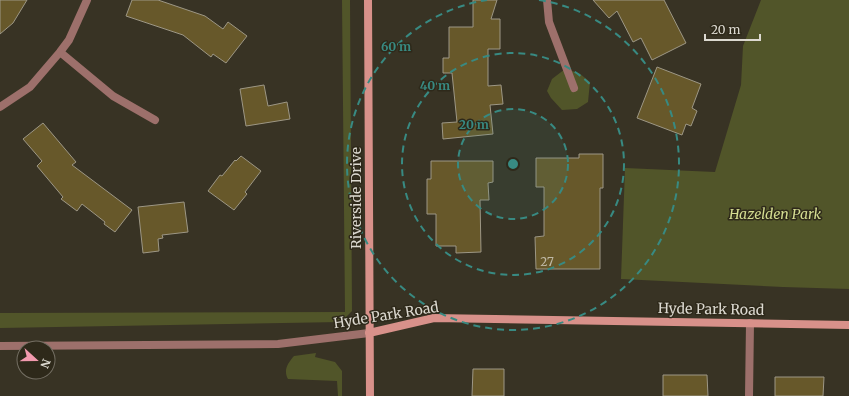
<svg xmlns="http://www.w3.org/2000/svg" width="849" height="396" font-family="Merriweather,serif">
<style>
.green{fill:#515529}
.building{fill:#67582a;stroke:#9d9785}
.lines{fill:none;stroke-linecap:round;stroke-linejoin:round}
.lane{stroke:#9d706b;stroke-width:8}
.street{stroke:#9d706b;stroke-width:8}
.secondary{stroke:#d8918a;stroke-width:8}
.ring{fill:none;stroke:#388a82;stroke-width:2;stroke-dasharray:7 5}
.labels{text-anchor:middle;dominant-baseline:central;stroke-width:3;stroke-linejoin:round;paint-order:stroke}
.number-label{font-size:12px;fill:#bfb9a6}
.street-label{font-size:14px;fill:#dcd9d0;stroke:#2e291a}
.park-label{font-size:14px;font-style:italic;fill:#d4dc91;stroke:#2e291a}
.centre{fill:#388a82;stroke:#2e291a;stroke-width:2}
.ring-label{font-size:12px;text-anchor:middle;font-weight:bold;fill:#388a82;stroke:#2e291a;stroke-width:3;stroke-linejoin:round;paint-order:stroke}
</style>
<rect width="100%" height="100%" fill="#383324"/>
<path class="green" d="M342 0H350L352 311 341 322 0 328V313L345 312Z
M761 0H849V289L783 287 621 279 625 168 715 172 741 85 743 46Z
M565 69 579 73 590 82 588 102 577 109 562 110 551 98 547 91 552 79Z
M316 353 315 357 335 362 342 371V396H338L337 381 288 379C283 370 288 363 294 356Z"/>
<path class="building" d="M0 0H27L13 23 0 34Z
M132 0H158L205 16 223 29 228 22 247 36 226 63 213 54 211 57 183 35 126 16Z
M473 0H497L491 19H500V49H488V86L501 85 503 104 490 105 493 134 443 139 442 123 457 122 452 73H443V58H449V27H473Z
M593 0H664L686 43 652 60 641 38 633 42 617 11 609 18Z
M657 67 701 84 692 108 697 111 691 126 686 124 682 135 637 118Z
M264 85 268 106 287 102 290 119 246 126 240 89Z
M43 123 76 162 72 165 132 210 115 232 104 224 105 222 82 204 77 211 61 199 63 197 37 166 42 161 23 139Z
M579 154H603V188H600V269H536L535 237 544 236V187H536V158H579Z
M241 156 261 171 245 192 247 194 234 210 208 191 220 175 222 176 235 160 236 161Z
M431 161H493V182L488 183 489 200H480L481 252 456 253V246H436V214H427V179H431Z
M184 202 188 232 162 235 163 238 158 239 159 251 143 253 138 207Z
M473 369H504V396H472Z
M663 375H707L708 396H663Z
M775 377H824L823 396H775Z"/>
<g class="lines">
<path class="lane" d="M749 396 750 323"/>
<path class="street" d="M547 0 549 22 574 88
M60 52 113 96 155 120
M0 107 30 87 60 52 69 40 87 0
M0 346 278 344 369 333"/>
<path class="secondary" d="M368 0 370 396
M369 333 434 318 849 325"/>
</g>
<circle cx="513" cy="164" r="55" fill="#388a82" fill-opacity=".12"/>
<g class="ring">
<circle cx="513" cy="164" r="55"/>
<circle cx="513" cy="164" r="111"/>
<path d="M539 0A166 166 0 1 1 487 0"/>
</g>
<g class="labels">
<g class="number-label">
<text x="547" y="261">27</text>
</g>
<g class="street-label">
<text transform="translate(356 198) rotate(-90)">Riverside Drive</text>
<text transform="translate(711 309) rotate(1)">Hyde Park Road</text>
<text transform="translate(386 315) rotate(-9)">Hyde Park Road</text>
</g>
<g class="park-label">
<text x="775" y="214">Hazelden Park</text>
</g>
</g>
<circle cx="513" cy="164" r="6" class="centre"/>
<g class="ring-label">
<text x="396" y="51">60 m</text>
<text x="435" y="90">40 m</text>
<text x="474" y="129">20 m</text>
</g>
<g transform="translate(36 360) rotate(111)"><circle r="19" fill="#2e291a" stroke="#746f63"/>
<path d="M0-3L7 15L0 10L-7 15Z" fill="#f29aae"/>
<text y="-6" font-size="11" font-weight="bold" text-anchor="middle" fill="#dcd9d0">N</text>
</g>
<path d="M705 34v6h55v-6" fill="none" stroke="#dcd9d0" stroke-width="2"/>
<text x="711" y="34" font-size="12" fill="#dcd9d0" stroke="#2e291a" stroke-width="3" paint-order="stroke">20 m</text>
</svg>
